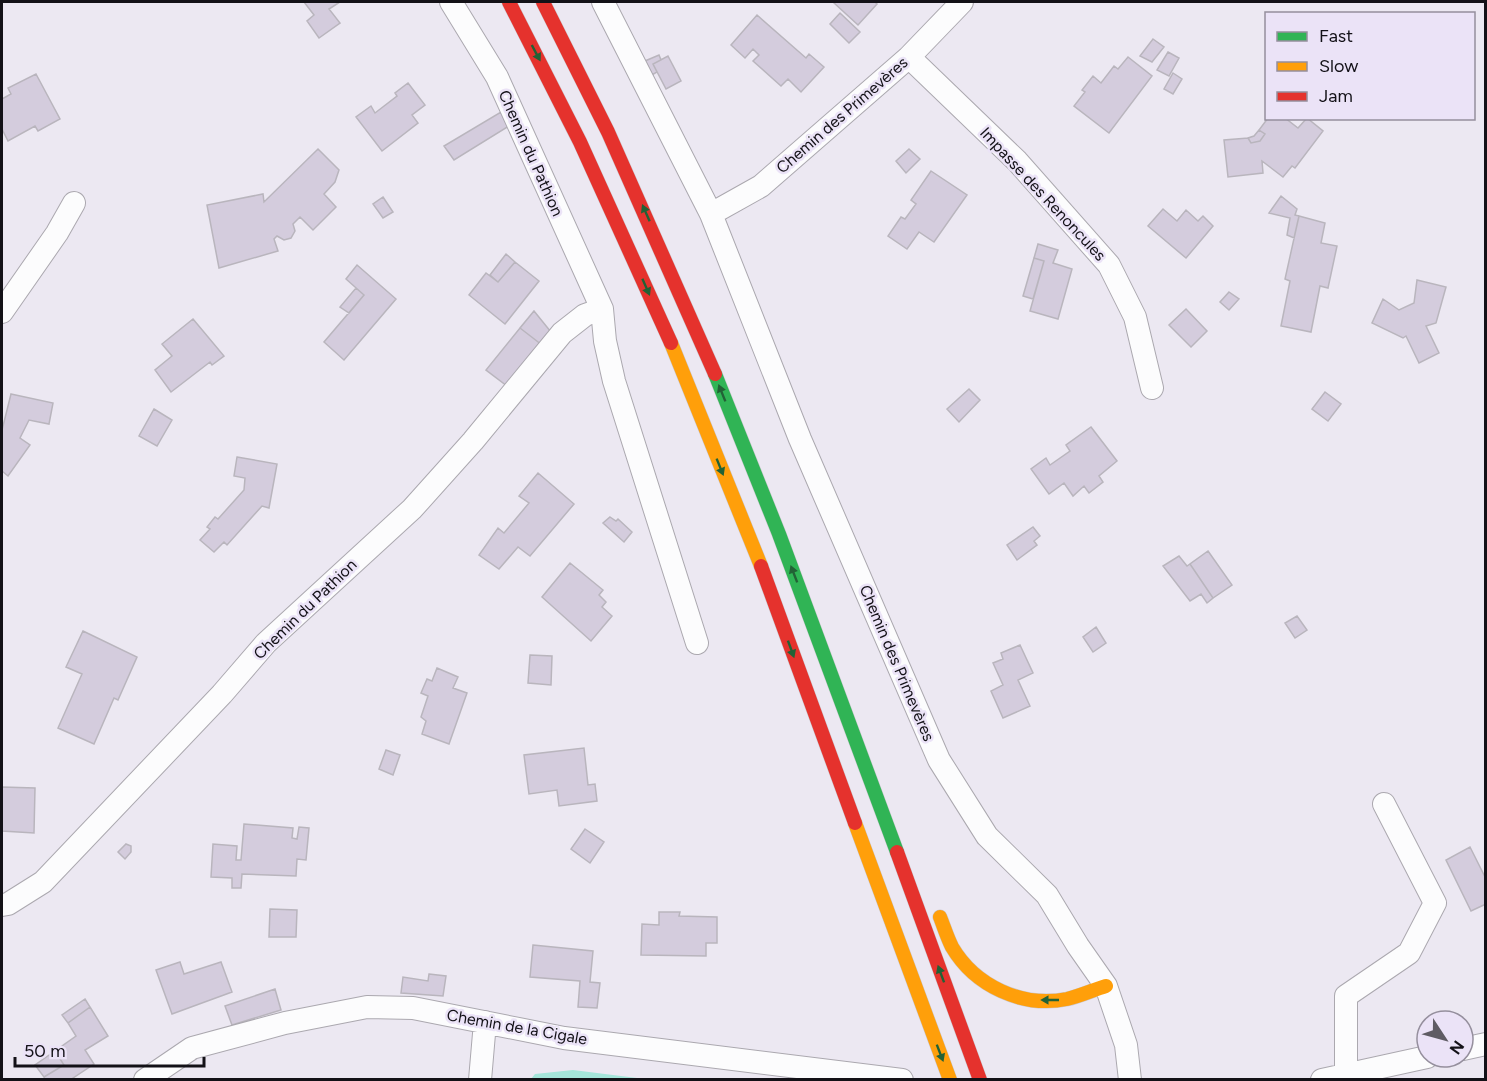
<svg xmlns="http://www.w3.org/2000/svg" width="1487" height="1081" font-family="Figtree,sans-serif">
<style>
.water{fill:#a5e5da}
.building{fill:#d4ccdd;stroke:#b9b5bd;stroke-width:1.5}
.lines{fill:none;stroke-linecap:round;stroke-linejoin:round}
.street-casing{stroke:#aba8af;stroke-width:24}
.fast-casing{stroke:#c9c7cc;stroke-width:15}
.slow-casing{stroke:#c9c7cc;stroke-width:15}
.jam-casing{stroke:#c9c7cc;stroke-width:15}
.street{stroke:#fcfcfd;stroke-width:22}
.fast{stroke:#30b455;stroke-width:14}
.slow{stroke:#ff9f0a;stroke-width:14}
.jam{stroke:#e5322d;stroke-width:14}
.oneway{fill:#226236}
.labels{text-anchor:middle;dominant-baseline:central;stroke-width:5;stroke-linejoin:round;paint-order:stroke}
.street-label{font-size:16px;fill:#131117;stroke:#ebe3f7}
</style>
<rect width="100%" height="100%" fill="#ece8f2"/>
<path class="water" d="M573 1070 645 1079H531L535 1074Z"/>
<path class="building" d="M304 2H340L329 9 340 23 319 38 307 21 314 15Z
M833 2H875L877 4 858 25Z
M840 13 860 32 849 43 830 24Z
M757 15 806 58 809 54 824 67 801 92 788 79 781 86 753 61 759 55 753 49 745 58 731 45Z
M1153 39 1164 47 1152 62 1140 56Z
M1168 52 1179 58 1169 76 1157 70Z
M659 55 661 60 653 64 657 72 652 75 645 61Z
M668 56 681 81 666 89 653 64Z
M1128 57 1152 76 1109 133 1074 106 1085 92 1082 90 1093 76 1101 83 1114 66 1118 69Z
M1173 73 1182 79 1173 94 1164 89Z
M36 74 60 119 38 131 35 126 8 141 2 129V99L11 94 8 88Z
M408 83 425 105 412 115 418 123 382 151 356 117 371 106 375 113 397 96 395 93Z
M501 112 509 126 454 160 444 146Z
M1268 118H1285L1298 128 1307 118 1323 131 1295 168 1292 166 1283 177 1262 161 1263 173 1228 177 1224 140 1248 138 1251 143 1260 141 1265 134 1259 130Z
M1259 130 1265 134 1260 141 1251 143 1248 138 1254 136Z
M318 149 339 170 335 182 324 194 336 207 313 230 300 217 293 224 295 231 291 238 284 240 277 236 274 239 278 251 219 268 207 205 263 194 264 202Z
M909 149 920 159 906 173 896 161Z
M931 171 967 195 934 242 919 232 907 249 888 236 901 217 905 219 916 204 911 200Z
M1281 196 1297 209 1295 215 1299 216 1294 238 1287 235 1290 218 1269 213Z
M383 197 393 212 383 218 373 204Z
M1163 209 1177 221 1186 210 1198 221 1203 216 1213 226 1186 258 1148 226Z
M1299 216 1325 223 1321 243 1337 246 1328 288 1320 286 1311 332 1281 326 1290 281 1285 279Z
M1038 244 1058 250 1053 263 1072 269 1058 319 1030 311 1044 261 1034 258Z
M506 254 515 262 498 282 490 275Z
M1034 258 1044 261 1033 299 1023 296Z
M515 262 539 281 505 324 469 295 486 273 498 282Z
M357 265 396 299 344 360 324 342 364 295 346 279Z
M1417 280 1446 287 1436 323 1426 326 1439 353 1419 363 1406 336 1403 338 1372 323 1383 299 1399 310 1414 303Z
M356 288 364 295 349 313 340 307Z
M1229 292 1239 299 1229 310 1220 302Z
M1186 309 1207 331 1191 347 1169 325Z
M534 311 551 332 542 345 520 328Z
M193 319 224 356 212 365 210 362 171 392 155 370 172 356 162 344Z
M520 328 542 345 507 386 486 370Z
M969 389 980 400 959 422 947 409Z
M1325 392 1341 404 1328 421 1312 409Z
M11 394 53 403 49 424 29 420 20 438 30 445 8 476 2 471V430Z
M154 409 172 420 157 446 139 436Z
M1091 427 1117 461 1099 476 1103 482 1089 493 1084 486 1073 496 1064 483 1049 494 1031 469 1046 458 1050 465 1070 451 1066 445Z
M237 457 277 464 269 508 262 506 227 545 224 542 214 552 200 540 210 529 207 527 215 517 218 519 244 490 245 478 234 476Z
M538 473 574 504 530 556 518 547 499 569 479 555 498 528 504 533 529 503 519 496Z
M610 517 616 521 618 519 632 532 624 542 603 523Z
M1033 527 1040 536 1034 541 1037 545 1017 560 1007 545Z
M1208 551 1232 585 1213 598 1190 564Z
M1179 556 1187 566 1190 564 1213 598 1207 603 1201 594 1190 601 1163 566Z
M570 563 603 590 599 595 606 602 602 607 612 616 591 641 542 597Z
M1297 616 1307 630 1295 638 1285 623Z
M1096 627 1106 643 1093 652 1083 637Z
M83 631 137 657 118 700 114 698 94 744 58 728 82 674 66 667Z
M1020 645 1033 673 1018 680 1030 706 1003 718 991 691 1003 685 993 663 1003 659 1001 653Z
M530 655 552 656 551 685 528 683Z
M437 668 458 677 453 688 467 693 449 744 422 734 426 721 421 717 428 696 421 693 427 679 432 681Z
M584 748 588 785 595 784 597 801 559 806 557 790 529 794 524 755Z
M386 750 400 755 393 775 379 769Z
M2 787 35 788 34 833 2 831Z
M244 824 293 828 292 838 297 839 299 827 309 828 306 860 297 859 296 876 242 874 241 888H232V878L211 877 213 844 237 846 236 860H241Z
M585 829 604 842 590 863 571 849Z
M126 844 131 846V852L125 859 118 852Z
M1470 847 1486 879V904L1471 911 1446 860Z
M270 909 297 910 296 937H269Z
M659 912H680L679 916 717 917V943H706V956L641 955 642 924 659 925Z
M533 945 593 951 590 982 600 983 597 1008 578 1007 580 981 530 977Z
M180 962 184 974 221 962 232 992 172 1014 156 970Z
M429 974 446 976 443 996 401 993 403 977 428 981Z
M275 989 281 1010 232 1025 225 1006Z
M85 999 90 1007 68 1023 62 1015Z
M90 1007 108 1036 85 1050 94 1064 70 1080H45L44 1077 64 1065 55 1051 76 1036 68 1023Z
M55 1051 64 1065 44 1077 35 1065Z"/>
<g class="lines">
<g class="street-casing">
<path id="street" d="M451 2 497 77 602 309 605 341 614 381 697 643
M603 2 711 214 800 439 939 760 987 836 1047 895 1078 946 1106 986 1126 1045 1130 1080
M909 57 1017 161 1109 265 1135 317 1152 388
M711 214 761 186 909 57 962 2
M2 312 57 233 74 203
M2 905 8 904 43 882 222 694 266 643 412 509 473 441 562 333 585 315 602 309
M1463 1049 1486 1044
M1346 1074V996L1409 953 1435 903 1384 804
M145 1080 192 1048 285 1023 367 1007 413 1008 564 1038 902 1080
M480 1080 485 1022
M1322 1080 1427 1057"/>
</g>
<g class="fast-casing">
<path id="fast" d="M715 374 779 534 897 852"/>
</g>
<g class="slow-casing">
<path id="slow" d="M671 343 761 566
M855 823 950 1080
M940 917C944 927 947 937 952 947 975 986 1022 1008 1067 999 1080 996 1093 990 1106 986"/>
</g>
<g class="jam-casing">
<path id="jam" d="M509 2 580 142 671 343
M543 2 608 132 715 374
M761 566 855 823
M897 852 980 1080"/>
</g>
<use href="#street" class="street"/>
<use href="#fast" class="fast"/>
<use href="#slow" class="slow"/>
<use href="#jam" class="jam"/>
</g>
<defs><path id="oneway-solid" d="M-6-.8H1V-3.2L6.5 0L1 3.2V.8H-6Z" transform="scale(1.5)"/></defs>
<g class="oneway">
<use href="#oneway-solid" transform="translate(536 53) rotate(62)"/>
<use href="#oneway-solid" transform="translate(646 213) rotate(-114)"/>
<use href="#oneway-solid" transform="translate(646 287) rotate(66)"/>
<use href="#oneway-solid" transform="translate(722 393) rotate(-112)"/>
<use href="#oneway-solid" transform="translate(720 467) rotate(68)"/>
<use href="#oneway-solid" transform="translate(794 574) rotate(-111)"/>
<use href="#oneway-solid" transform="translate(791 649) rotate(70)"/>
<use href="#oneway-solid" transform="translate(941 974) rotate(-110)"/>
<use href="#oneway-solid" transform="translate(1050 1000) rotate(-180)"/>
<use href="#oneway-solid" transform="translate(940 1053) rotate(69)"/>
</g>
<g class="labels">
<g class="street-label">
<text transform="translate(842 115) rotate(-41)">Chemin des Primevères</text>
<text transform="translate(531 153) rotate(66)">Chemin du Pathion</text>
<text transform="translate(1043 194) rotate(47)">Impasse des Renoncules</text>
<text transform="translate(305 609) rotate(-44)">Chemin du Pathion</text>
<text transform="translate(897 663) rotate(67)">Chemin des Primevères</text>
<text transform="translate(517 1027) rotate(10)">Chemin de la Cigale</text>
</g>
</g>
<rect width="1487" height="1081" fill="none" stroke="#131117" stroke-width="6"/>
<rect x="1265" y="12" width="210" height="108" fill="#ebe3f7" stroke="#958f9d" stroke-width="1.5"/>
<rect x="1277" y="32" width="30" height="9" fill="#30b455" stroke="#958f9d" stroke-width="1.5"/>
<text x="1319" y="42" font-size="18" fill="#131117">Fast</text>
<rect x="1277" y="62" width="30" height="9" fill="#ff9f0a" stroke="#958f9d" stroke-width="1.5"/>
<text x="1319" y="72" font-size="18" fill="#131117">Slow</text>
<rect x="1277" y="92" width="30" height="9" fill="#e5322d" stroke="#958f9d" stroke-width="1.5"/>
<text x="1319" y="102" font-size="18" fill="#131117">Jam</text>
<g transform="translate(1445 1039) rotate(126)"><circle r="28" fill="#ebe3f7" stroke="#958f9d" stroke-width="1.5"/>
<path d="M0-4.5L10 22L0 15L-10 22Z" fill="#5f5c64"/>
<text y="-9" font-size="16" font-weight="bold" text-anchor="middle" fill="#131117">N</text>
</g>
<path d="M15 1057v9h189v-9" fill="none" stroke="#131117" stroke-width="3"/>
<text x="24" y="1057" font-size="18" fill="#131117" stroke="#ebe3f7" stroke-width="4.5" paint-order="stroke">50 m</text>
</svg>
